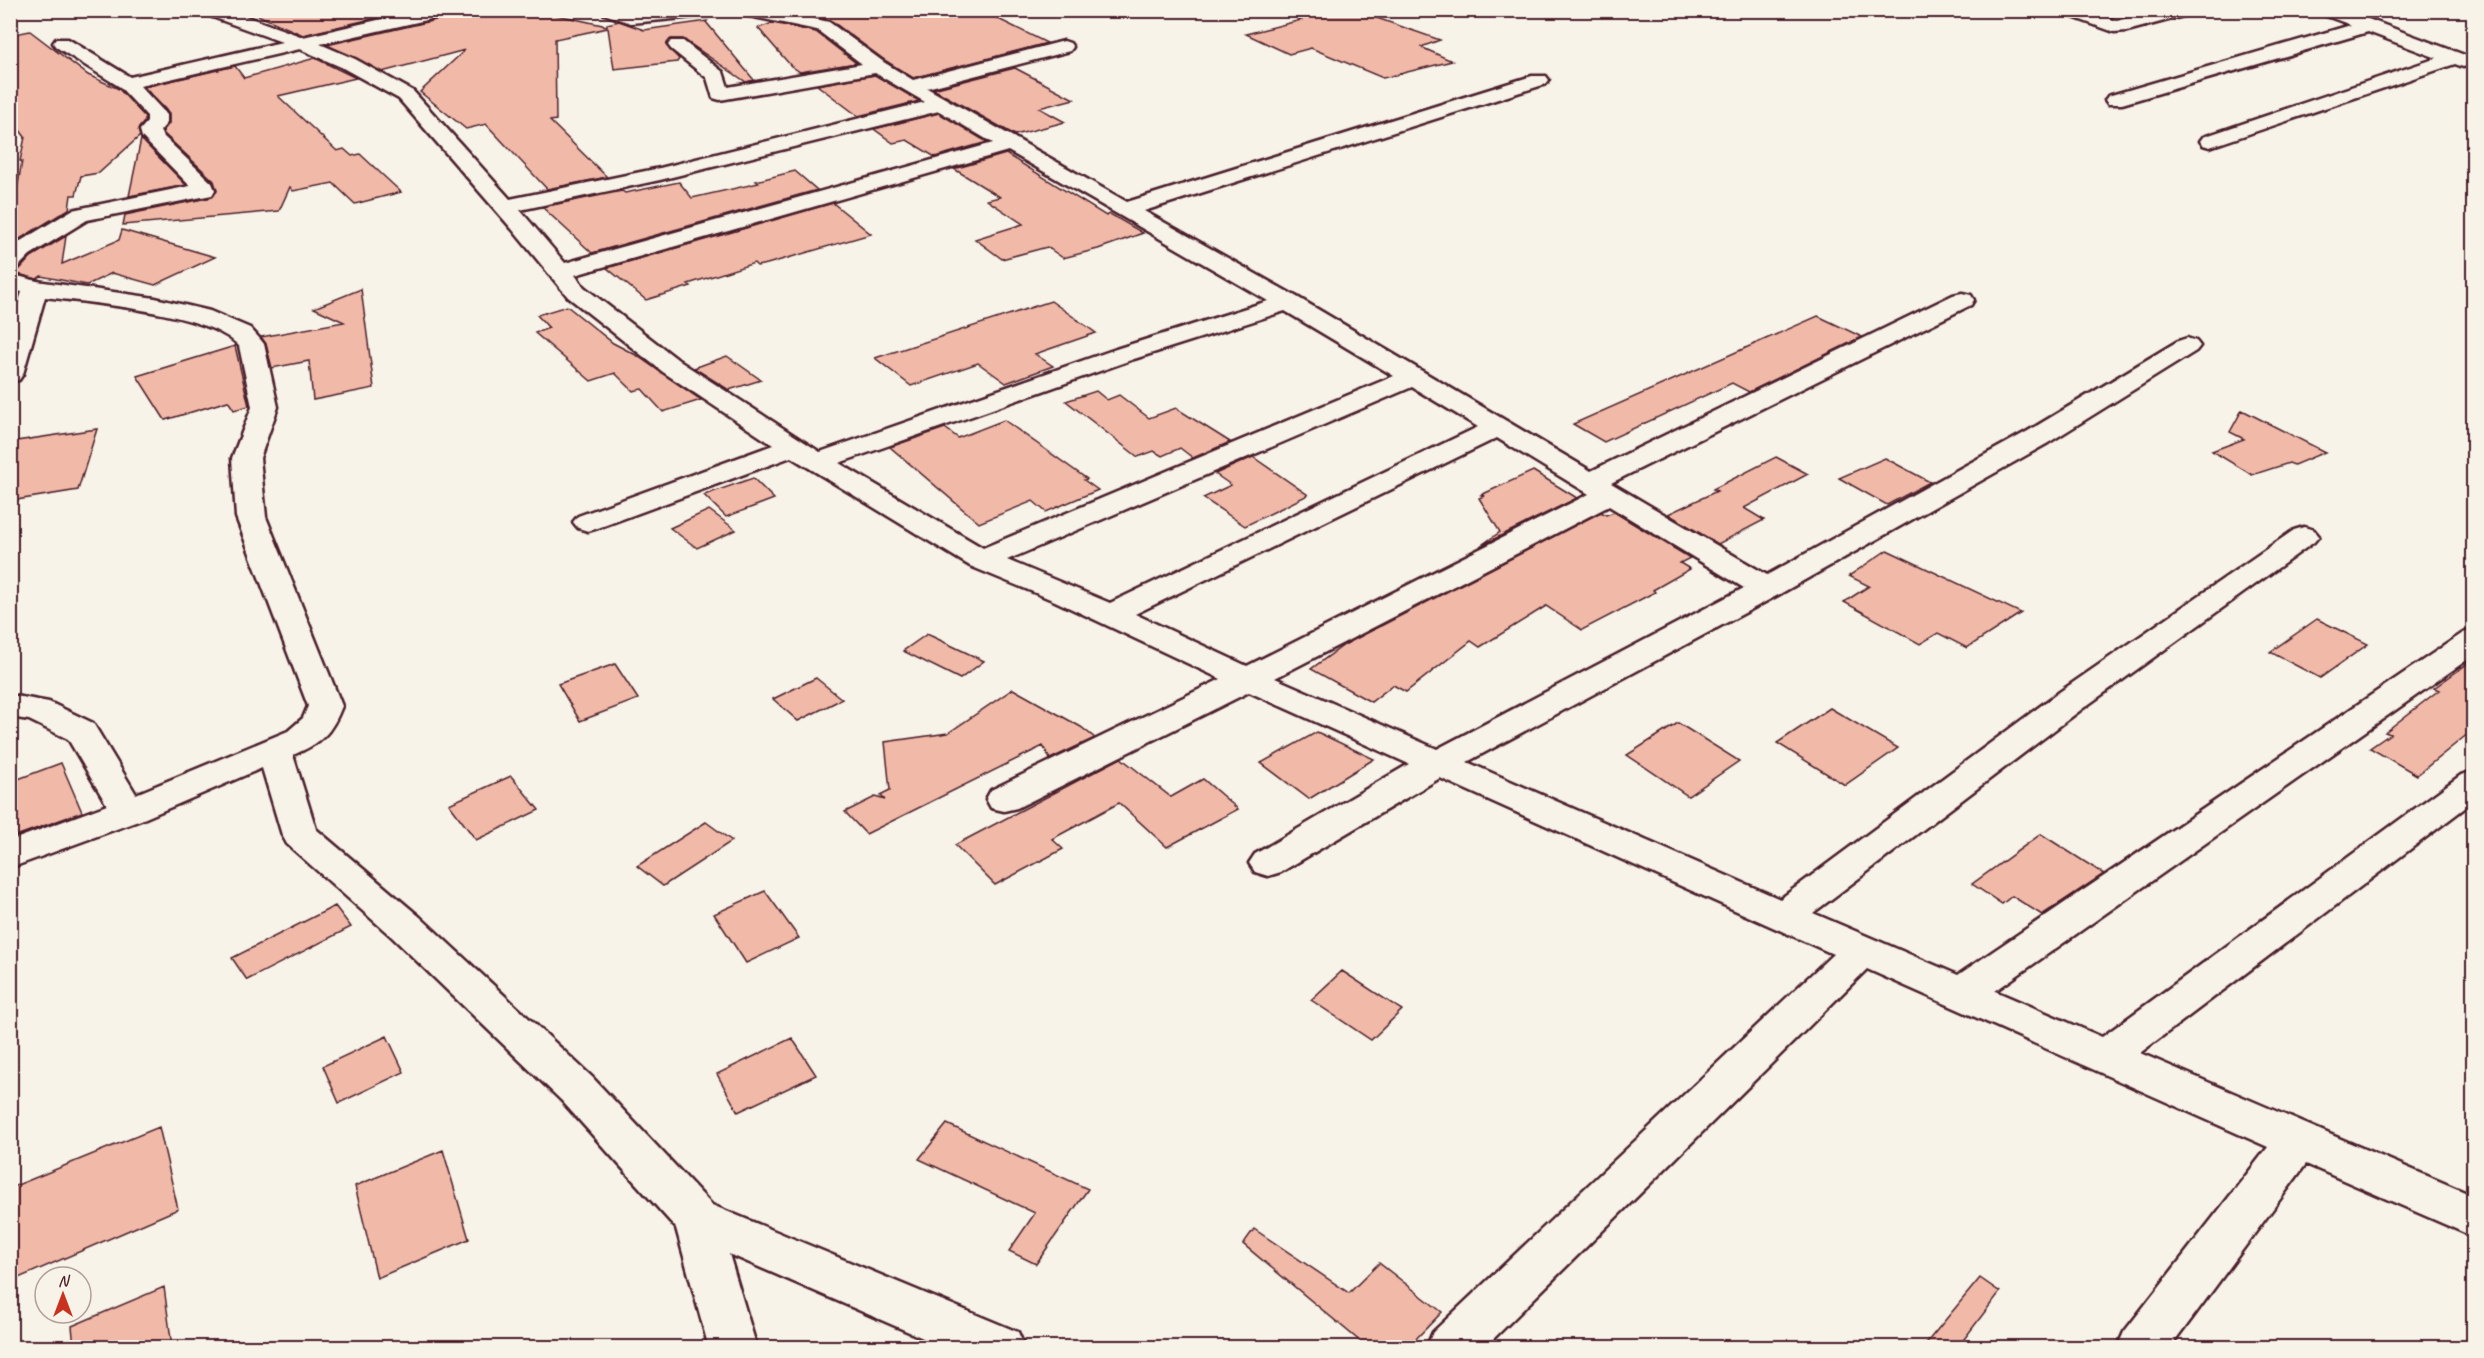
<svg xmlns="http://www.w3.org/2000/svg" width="2484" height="1358" font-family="Caveat,sans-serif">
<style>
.building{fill:#f1b9a7;stroke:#4a1f2b;stroke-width:1.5}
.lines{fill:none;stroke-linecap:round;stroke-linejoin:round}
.minor-casing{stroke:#4a1f2b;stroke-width:5}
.minor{fill:#f7f3e8;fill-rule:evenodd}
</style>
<rect width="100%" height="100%" fill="#f7f3e8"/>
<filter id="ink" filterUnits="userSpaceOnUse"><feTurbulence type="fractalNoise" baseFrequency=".0167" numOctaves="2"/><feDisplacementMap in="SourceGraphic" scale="12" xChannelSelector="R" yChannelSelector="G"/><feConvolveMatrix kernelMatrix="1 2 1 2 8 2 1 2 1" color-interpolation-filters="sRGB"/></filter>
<g filter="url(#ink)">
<path class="building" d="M246 10H410L303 35Z
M457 10H534L607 26V24L619 21 644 30 707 21 706 22 754 80 746 82 683 39H671L666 45 679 59 677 62 614 69 608 28 555 39 556 120 550 121 607 177 547 189 486 124 466 129 420 92 465 50 382 72 327 45 453 16Z
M811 10H980L1047 43 913 78 886 61 830 20 801 14Z
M1280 10H1354L1440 40 1421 47 1452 61 1383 78 1311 48 1289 54 1246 34 1301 20Z
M773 23 816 32 856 63 800 72 791 66 758 28Z
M30 31 88 75 119 89 145 117V121L138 129 140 136 99 173 81 176 76 195H71L69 209 10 245V231L22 161H20L25 137 10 117V35Z
M315 58 356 78 278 96 337 151 344 149 352 156 360 154 401 192 355 204 333 183 293 191 290 187 279 211 123 225 125 215 212 197 217 191 214 181 164 134 163 131 169 123V113L144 87 235 66 244 78Z
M1015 68 1074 99 1039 108 1065 122 1015 135 933 89Z
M875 75 919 101 858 116 817 85Z
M939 113 987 142 935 157 907 140 893 143 874 129Z
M141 139 186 185 129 196Z
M1006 154 1106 216 1110 214 1143 233 1098 249 1063 258 1047 247 1002 259 975 239 1023 224 987 200 1000 197 954 169Z
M795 171 817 190 592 253 542 207 622 191 625 193 679 182 692 198 759 183 756 181Z
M833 203 871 234 767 264 757 266 754 263 688 284 691 286 646 300 607 268Z
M122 230 215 257 155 285 112 273 87 285 41 276 37 279 10 272 20 269 31 257 66 236 62 264 119 240Z
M361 289 374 388 313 400 309 361 272 368 266 344 261 337 344 322 314 308Z
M1051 301 1096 333 1035 354 1053 366 1006 383 978 363 911 386 875 358Z
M567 306 613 343 636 355 701 400 663 412 642 389 633 391 615 373 591 381 535 333 549 328 537 315Z
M1818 316 1862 337 1749 392 1732 383 1604 442 1573 424Z
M235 346 249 406 234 410 228 401 165 420 137 376Z
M727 356 761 380 729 390 694 368Z
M1096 391 1107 400 1119 395 1149 418 1176 408 1230 442 1193 458 1180 448 1162 456 1154 451 1138 457 1066 401Z
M2242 410 2323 451 2325 452 2294 465 2289 463 2252 475 2212 451 2244 439 2230 432Z
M1004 420 1087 479 1084 480 1098 490 1046 512 1033 501 979 523 890 447 945 428 958 438Z
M97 429 78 490 10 501V442Z
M1253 457 1308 495 1245 526 1203 498 1231 485 1215 474Z
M1776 457 1808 474 1744 508 1764 520 1718 544 1668 514 1717 491 1713 489Z
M1885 458 1930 482 1887 505 1839 478Z
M1533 471 1577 498 1480 546 1500 532 1479 498 1484 496 1481 495Z
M753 478 774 499 726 517 704 495Z
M709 510 736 530 697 548 670 528Z
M1601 512 1606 515 1614 512 1690 558 1680 563 1690 569 1653 590 1655 592 1582 630 1546 606 1480 647 1471 641 1406 692 1393 685 1371 702 1311 669 1344 645Z
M1887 550 2021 613 1967 648 1938 633 1920 644 1844 602 1869 586 1849 576Z
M2317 619 2368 644 2320 678 2270 652Z
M927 634 984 661 960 679 903 651Z
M2474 659V729L2417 775 2370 748 2390 734 2385 732 2439 690 2434 688Z
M615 664 638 699 580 721 558 684Z
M816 678 842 699 798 721 773 699Z
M1013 689 1081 727 1095 738 1050 759 1043 746 866 834 845 812 875 797 885 800 880 795 890 790 885 742 948 733Z
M1830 708 1898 748 1845 785 1777 743Z
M1678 723 1739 761 1688 796 1627 755Z
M1317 732 1374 759 1309 799 1261 763Z
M1121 758 1171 797 1203 779 1238 809 1167 847 1119 803 1052 839 1063 849 995 885 955 845Z
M61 763 82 812 13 837 10 831V782Z
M511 776 539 810 476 840 449 804Z
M706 822 732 841 663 886 637 866Z
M2041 834 2104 874 2042 915 2012 896 2002 904 1972 884Z
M765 891 799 938 746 963 714 914Z
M335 906 351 927 247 980 232 958Z
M1342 971 1402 1010 1371 1040 1311 1000Z
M387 1036 404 1072 339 1103 323 1066Z
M792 1038 816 1075 738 1112 717 1074Z
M947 1124 1088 1189 1036 1264 1009 1251 1035 1213 919 1159Z
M159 1127 178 1209 14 1280 10 1252V1188Z
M443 1150 469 1239 377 1278 355 1186Z
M1254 1229 1349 1293 1379 1263 1442 1312 1408 1347H1367L1243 1244Z
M1980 1278 2000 1292 1958 1347H1923Z
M164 1287 172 1347H74L72 1326Z"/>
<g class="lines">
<g class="minor-casing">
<path id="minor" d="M202 10H228L303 37 422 10H455L453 14 320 44 355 59 413 91 510 199 660 168 925 102 875 73 720 100 713 98 707 78 671 49 668 45 671 41H683L723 72 728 87 862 64 817 30 744 15 736 10H773L829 22 885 63 913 80 1064 41 1070 43 1073 47 1070 51 927 88 1127 202 1532 76H1546L1549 80 1546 84 1144 211 1297 297 1591 471 1953 295 1962 293 1971 295 1974 300 1971 305 1611 483 1767 575 2028 431 2178 341 2187 338 2196 341 2200 346 2196 351 2048 443 1778 595 1467 762 1780 899 2058 693 2294 530 2304 527 2314 530 2319 536 2314 542 2082 709 1813 913 1958 975 2463 633 2474 630V655L1995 991 2102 1037 2461 775 2474 771V801L2140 1053 2474 1196V1237L2306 1164 2170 1348H2117L2124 1332 2268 1147 1867 969 1484 1348H1426L1433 1332 1833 954 1440 778 1281 872 1268 876 1255 872 1249 863 1255 854 1409 764 1249 692 1017 808 1004 811 991 808 986 799 991 790 1221 679 1055 601 970 566 791 457 598 528 588 531 578 528 573 522 578 516 773 445 663 372 568 297 512 229 399 99 341 67 300 49 140 86 167 115V123L160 131 162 135 212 183 215 190 212 195 87 220 30 255 18 267 10 269V248L14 245 72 210 190 186 142 137 140 130 147 122V116L120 87 56 47 53 43 56 39H68L130 77 282 42 204 14ZM939 111 993 143 565 263 520 210 660 180ZM1008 151 1268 301 1116 349 820 452 681 362 584 287 575 275ZM1285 311 1394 376 983 548 839 463 1134 359ZM1412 387 1478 427 1110 603 1007 560ZM1497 438 1589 494 1247 666 1135 614ZM1609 506 1744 588 1437 749 1275 678Z
M602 10 633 13 724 10 716 15 631 23 604 14Z
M2062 10H2087L2116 21 2163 10H2193L2191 14 2127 31 2114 32 2064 14Z
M2319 10H2344L2470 57 2472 61 2470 65 2463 67 2455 64 2210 147 2203 145 2200 141 2203 137 2437 58 2368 32 2122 104H2108L2105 100 2108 96 2351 25 2321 14Z
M10 274 37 281 155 298 210 311 250 328 260 339 264 344 278 407 260 458 266 517 342 706C331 734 321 743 293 755L316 829 420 917 592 1077 712 1205 1018 1332 1025 1348H946L729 1254 757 1348H709L676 1228 562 1101 392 937 287 844 282 835 262 768 141 820 10 868V841L107 805 68 739 29 720 10 717V695L49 702 93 723 136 794 288 731 303 718 308 706 236 517 232 458 252 407 239 346C209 312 90 303 45 297L23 374 19 380 10 382V329L22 292 10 289Z"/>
</g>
<use href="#minor" class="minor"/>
</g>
</g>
<rect width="2484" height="1358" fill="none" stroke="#f7f3e8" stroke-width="36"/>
<rect x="18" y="18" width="2448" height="1322" fill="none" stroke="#4a1f2b" stroke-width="2" filter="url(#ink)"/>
<g transform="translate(63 1295)"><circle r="28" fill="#f7f3e8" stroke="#b29e9c" stroke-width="1.5"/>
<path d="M0-4.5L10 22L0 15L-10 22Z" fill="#c8321e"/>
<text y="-9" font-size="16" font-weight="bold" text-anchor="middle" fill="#4a1f2b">N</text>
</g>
</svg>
